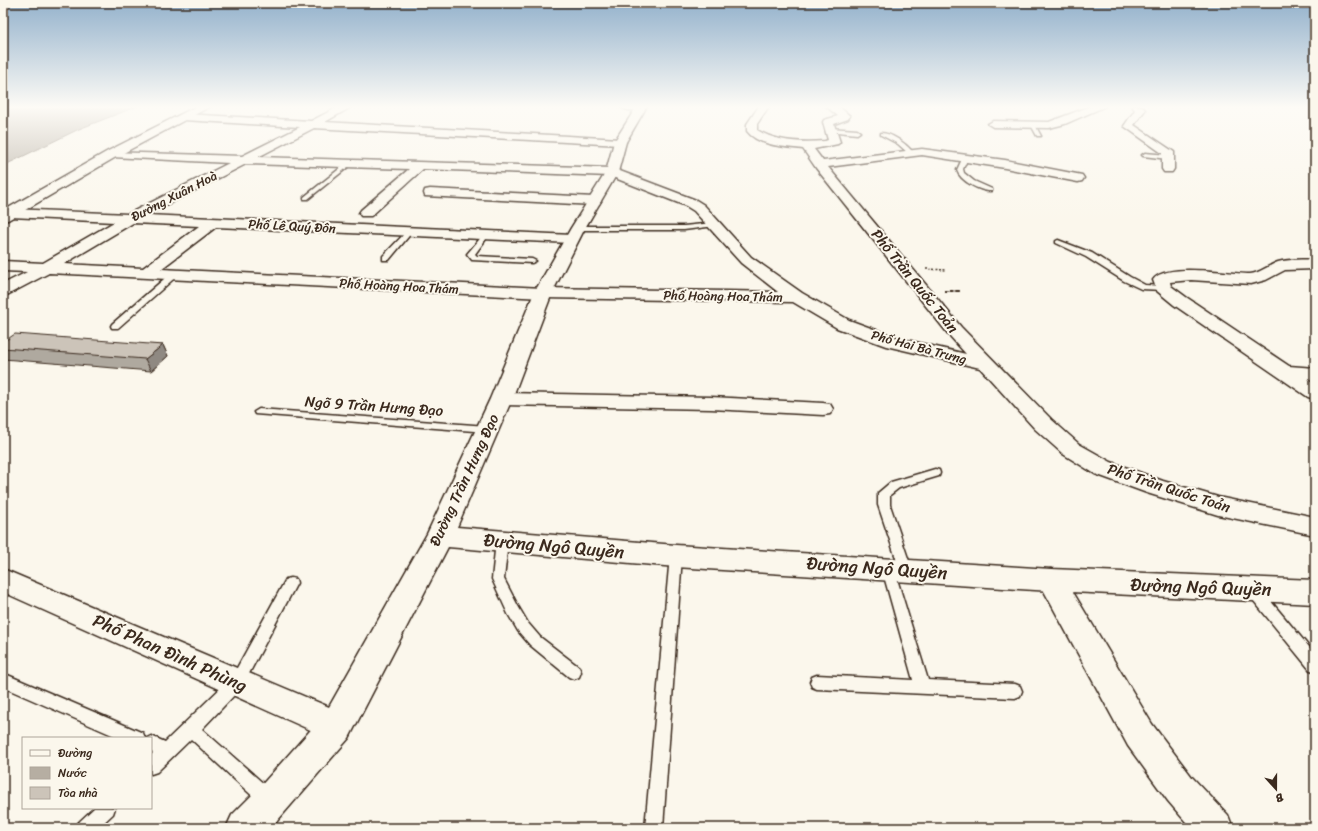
<svg xmlns="http://www.w3.org/2000/svg" width="1318" height="831" font-family="Sriracha,sans-serif">
<style>
.water{fill:#b6aea2;stroke:#85796d}
.lines{fill:none;stroke-linecap:round;stroke-linejoin:round}
.lane-casing{stroke:#3b2a1e;stroke-width:3}
.street-casing{stroke:#3b2a1e;stroke-width:3}
.secondary-casing{stroke:#3b2a1e;stroke-width:3}
.path-far1{stroke:#3b2a1e;stroke-width:1.5;stroke-dasharray:2 1.5;stroke-linecap:butt}
.path{stroke:#3b2a1e;stroke-width:2;stroke-dasharray:3.5 2.5;stroke-linecap:butt}
.lane{fill:#fbf7ec;fill-rule:evenodd}
.street{fill:#fbf7ec;fill-rule:evenodd}
.secondary{fill:#fbf7ec;fill-rule:evenodd}
.wall{fill:#afa99f;stroke:#3b2a1e}
.shaded-wall{fill:#8f8982;stroke:#3b2a1e}
.building{fill:#ccc4b9;stroke:#3b2a1e}
.labels{text-anchor:middle;dominant-baseline:central;stroke-width:4;stroke-linejoin:round;paint-order:stroke}
.far-street-label{font-size:13px;fill:#3b2a1e;stroke:#fbf7ec}
.street-label{font-size:15px;fill:#3b2a1e;stroke:#fbf7ec}
.near-street-label{font-size:18px;fill:#3b2a1e;stroke:#fbf7ec}
</style>
<rect width="100%" height="100%" fill="#fbf7ec"/>
<filter id="ink" filterUnits="userSpaceOnUse"><feTurbulence type="fractalNoise" baseFrequency=".025" numOctaves="2"/><feDisplacementMap in="SourceGraphic" scale="8" xChannelSelector="R" yChannelSelector="G"/><feConvolveMatrix kernelMatrix="1 2 1 2 8 2 1 2 1" color-interpolation-filters="sRGB"/></filter>
<g filter="url(#ink)">
<path class="water" d="M3 106H138L79 129 3 166Z"/>
<g class="lines">
<g class="lane-casing">
<path id="lane" d="M1031 125H1035L1041 136H1037Z
M830 128 857 130 860 132 857 134 828 131V129Z
M881 133C892 133 906 144 913 152L908 153 898 144 881 135Z
M1145 153 1168 155 1171 157 1168 159 1143 156 1142 155Z
M963 157 968 158 963 169 964 173 974 181 992 189V191C981 192 960 181 957 170Z
M348 162 353 163 308 199H304V197Z
M713 223 715 224V226L684 230H578L575 228 578 226H684Z
M408 230 413 231 389 260H383V256Z
M486 233 489 235 475 254 477 256 532 259 536 261 532 263 472 260 467 254 484 234Z
M1058 240 1092 253 1130 277 1145 285 1163 286 1167 288 1163 290 1141 289 1124 281 1086 257 1056 243V241Z
M171 273H174L178 275 118 328H112L111 326 112 324Z
M259 409 487 426 492 429 487 432 255 414 254 412Z
M935 469 939 470 940 473 939 476 899 488 890 495V505L912 570 910 574 906 575 902 574 900 570 878 505V493L891 482Z
M502 536 506 538 508 541 504 579 518 606 528 623 540 637 579 667 581 672 579 677 574 679 569 677 530 645 518 631 508 614 492 579 496 541 498 538Z
M676 551 680 553 682 556 663 828H645L670 556 672 553Z
M888 564 892 565 894 569 928 680 1015 684 1020 686 1022 691 1020 696 1015 698 817 689 812 687 810 682 812 677 817 675 913 680 882 569 884 565Z
M291 578 296 579 297 583 242 687 202 729 273 792 275 798 273 804 267 806 261 804 191 739 157 772 151 774V755L153 753 151 752V738H147L151 736 165 742 232 677 286 579Z
M1254 586 1259 587 1315 654V671L1310 670 1249 595 1247 591 1249 587Z
M3 673 143 733 145 738H119L3 687Z
M94 808H115L113 814 98 828H76L79 822Z"/>
</g>
<g class="street-casing">
<path id="street" d="M340 106H353L325 122 620 139 626 142 620 145 314 128 258 157 612 168 696 200 704 205 751 257 802 293 849 320 898 338 966 354 949 335 816 168 803 149C786 147 758 146 747 131V124L759 106H769L757 124V130C777 142 802 143 825 141L828 140 823 122 824 120 838 116 826 106H838L850 116 848 119 834 124 840 142 838 144 814 149 823 161 922 149 1005 160 1082 175 1084 178 1082 181 1078 182 1005 168 922 155 828 167 961 327 1051 419 1079 444 1111 462 1163 481 1218 497 1315 517V535L1218 515 1147 493 1095 474 1063 454 1035 429 980 368 886 346 837 328 793 302 543 298 49 273 9 294 3 296V284L27 272 3 271V261L43 263 114 222 11 217 6 216 4 213 6 210 11 209 128 214 229 163 112 157 108 156 106 154 108 152 242 156 300 127 184 120 179 117 184 114 311 121ZM246 164 409 169 361 210 359 213 361 216H371L423 169 610 176 686 206 694 211 741 263 778 292 543 288 161 269 216 227 572 243 577 242 579 239 577 236 572 235 147 215ZM133 223 199 226 143 268 64 264Z
M619 106H645L646 107C641 112 625 111 619 106Z
M1091 106H1106L1065 124 1049 128 993 127 988 124 993 121 1049 122Z
M1132 106H1142L1145 110 1134 125 1174 152V169L1172 172H1164L1162 169V153L1124 126 1135 110Z
M430 189 594 197 599 198 601 201 599 204 594 205 425 196 424 193 425 190Z
M1315 259V269L1285 270 1266 280 1251 284 1191 280 1170 282 1171 286 1186 297 1289 366 1315 368V380L1308 379 1315 384V399L1308 397 1174 305 1157 291 1153 280C1165 262 1229 274 1250 274 1259 274 1269 265 1278 262 1289 259 1303 260 1315 259Z
M501 393 711 397 823 403 830 404 833 409 830 414 823 415 711 409 501 405 494 403 491 399 494 395Z
M3 569 348 715 353 726 348 737 337 742 326 737 3 592Z
M1051 569 1061 572 1152 724 1192 777 1228 815 1233 828H1191L1168 801 1128 746 1038 580 1041 572Z"/>
</g>
<g class="secondary-casing">
<path id="secondary" d="M197 106H211L116 157 8 220 3 221V211L108 151Z
M637 106H647L626 142 618 172 585 228 552 293 512 399 457 527 676 545 1051 569 1315 580V604L1051 591 676 567 448 547 349 738 271 828H226L232 815 258 789 325 714 427 534 490 399 534 293 571 228 606 172 614 142Z"/>
</g>
<path class="path-far1" d="M926 269 947 270
M944 291H960"/>
<path class="path" d="M944 291H960"/>
<use href="#lane" class="lane"/>
<use href="#street" class="street"/>
<use href="#secondary" class="secondary"/>
</g>
<path class="wall" d="M3 342 163 345 168 356 151 371 3 359Z"/>
<path class="shaded-wall" d="M163 345 168 356 151 371 145 359Z"/>
<path class="building" d="M15 334 163 345 145 359 3 348V342Z"/>
</g>
<linearGradient id="sky" x2="0" y2="1"><stop stop-color="#94b2cc"/><stop offset="0.48" stop-color="#fdfbf6"/><stop offset="1" stop-color="#fdfbf6" stop-opacity="0"/></linearGradient>
<rect width="1318" height="223" fill="url(#sky)"/>
<g class="labels">
<g class="far-street-label">
<text transform="translate(174 196) rotate(-27)">Đường Xuân Hoà</text>
<text transform="translate(292 226) rotate(3)">Phố Lê Quý Đôn</text>
<text transform="translate(399 286) rotate(3)">Phố Hoàng Hoa Thám</text>
<text transform="translate(723 296) rotate(1)">Phố Hoàng Hoa Thám</text>
<text transform="translate(919 347) rotate(15)">Phố Hai Bà Trưng</text>
</g>
<g class="street-label">
<text transform="translate(915 281) rotate(51)">Phố Trần Quốc Toản</text>
<text transform="translate(374 406) rotate(4)">Ngõ 9 Trần Hưng Đạo</text>
<text transform="translate(464 480) rotate(-65)">Đường Trần Hưng Đạo</text>
<text transform="translate(1169 488) rotate(18)">Phố Trần Quốc Toản</text>
</g>
<g class="near-street-label">
<text transform="translate(554 546) rotate(5)">Đường Ngô Quyền</text>
<text transform="translate(877 568) rotate(4)">Đường Ngô Quyền</text>
<text transform="translate(1201 587) rotate(2)">Đường Ngô Quyền</text>
<text transform="translate(170 653) rotate(24)">Phố Phan Đình Phùng</text>
</g>
</g>
<rect width="1318" height="831" fill="none" stroke="#fbf7ec" stroke-width="16"/>
<rect x="8" y="8" width="1302" height="815" fill="none" stroke="#3b2a1e" stroke-width="1.5" filter="url(#ink)"/>
<rect x="22" y="737" width="130" height="72" fill="#fbf7ec" stroke="#aea59a"/>
<rect x="30" y="750" width="20" height="6" fill="#fbf7ec" stroke="#aea59a"/>
<text x="58" y="757" font-size="12" fill="#3b2a1e">Đường</text>
<rect x="30" y="767" width="20" height="12" fill="#b6aea2" stroke="#aea59a"/>
<text x="58" y="777" font-size="12" fill="#3b2a1e">Nước</text>
<rect x="30" y="787" width="20" height="12" fill="#ccc4b9" stroke="#aea59a"/>
<text x="58" y="797" font-size="12" fill="#3b2a1e">Tòa nhà</text>
<g transform="translate(1276 789) rotate(159)" stroke="#fbf7ec" stroke-width="3" paint-order="stroke">
<path d="M0-3L7 15L0 10L-7 15Z" fill="#3b2a1e"/>
<text y="-6" font-size="11" font-weight="bold" text-anchor="middle" fill="#3b2a1e">B</text>
</g>
</svg>
